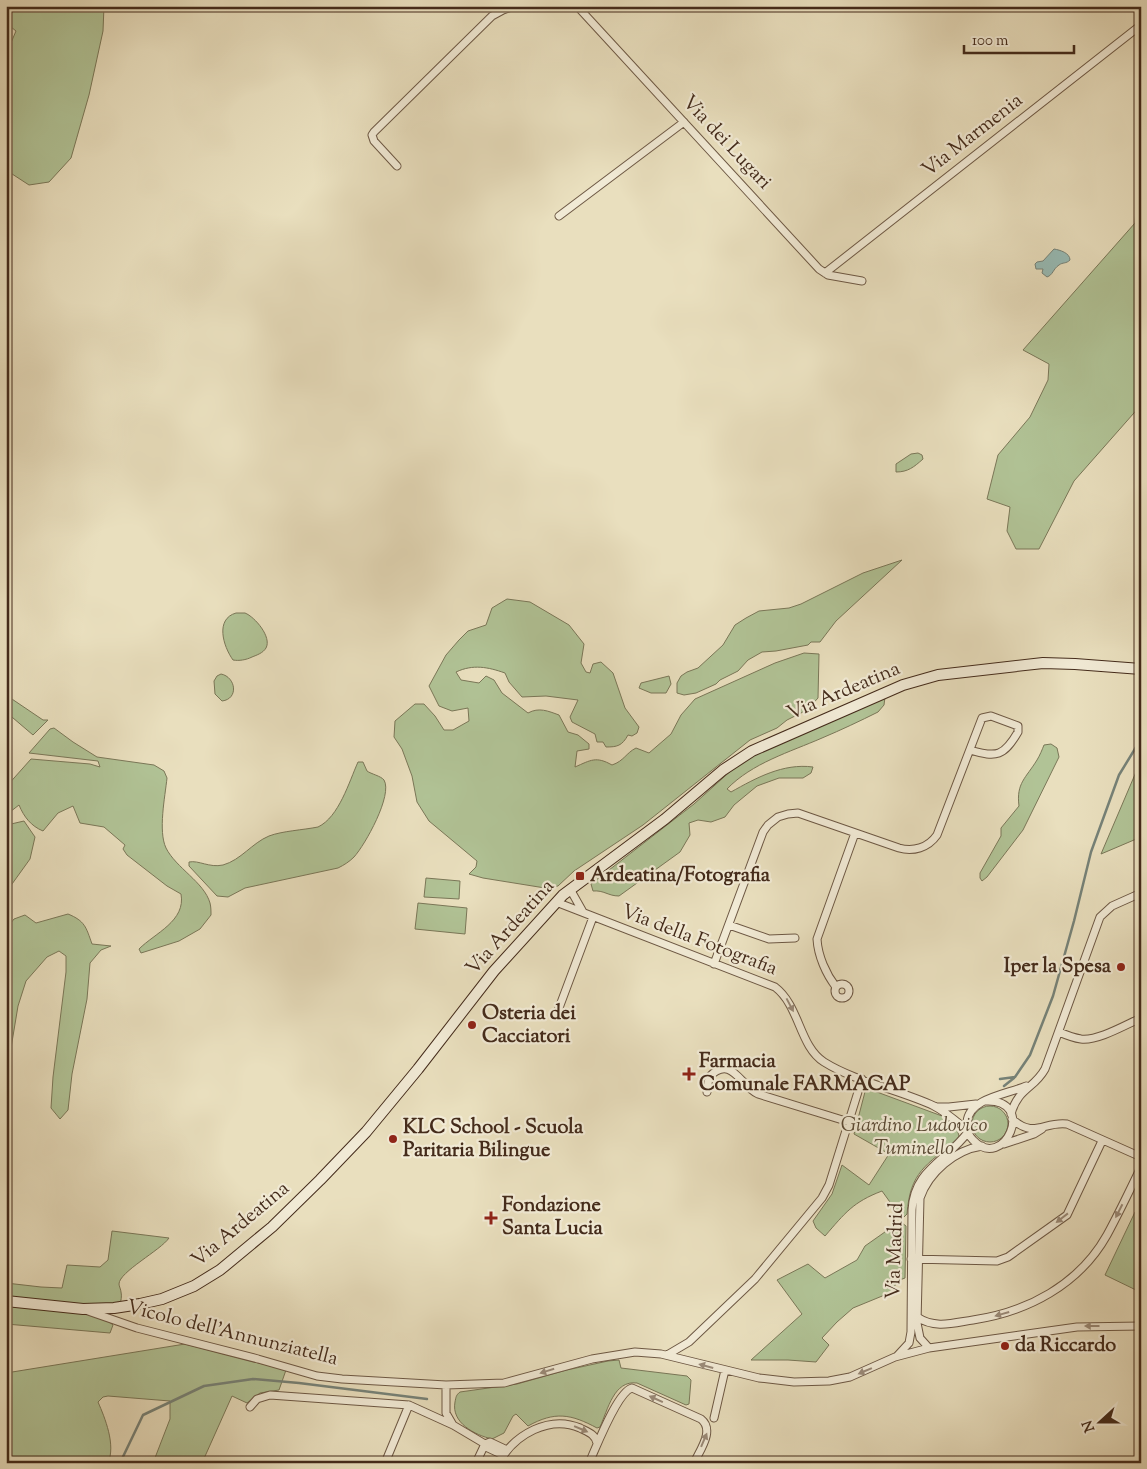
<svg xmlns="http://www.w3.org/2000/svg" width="1147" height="1469" font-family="'Sorts Mill Goudy',serif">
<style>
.green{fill:#b1c396;stroke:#7a7758}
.water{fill:#98bcb6;stroke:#768278}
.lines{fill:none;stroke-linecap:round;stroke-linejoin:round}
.stream{stroke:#768278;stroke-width:2.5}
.minor-casing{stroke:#6d5844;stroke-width:9}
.secondary-casing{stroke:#442b1b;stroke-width:12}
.minor{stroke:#f1ead5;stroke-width:7}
.secondary{stroke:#f1ead5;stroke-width:10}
.oneway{fill:#9a8a78}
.poi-dot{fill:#8f2418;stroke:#f1ead5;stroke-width:2}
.labels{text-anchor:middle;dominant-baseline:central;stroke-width:4.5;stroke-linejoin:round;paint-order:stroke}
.street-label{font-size:20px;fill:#442b1b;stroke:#f1ead5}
.poi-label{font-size:20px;font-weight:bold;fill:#442b1b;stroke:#f1ead5;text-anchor:start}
.park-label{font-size:20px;font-style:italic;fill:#5a4934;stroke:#f1ead5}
</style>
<rect width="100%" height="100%" fill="#e9dfbe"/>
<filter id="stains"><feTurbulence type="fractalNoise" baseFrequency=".004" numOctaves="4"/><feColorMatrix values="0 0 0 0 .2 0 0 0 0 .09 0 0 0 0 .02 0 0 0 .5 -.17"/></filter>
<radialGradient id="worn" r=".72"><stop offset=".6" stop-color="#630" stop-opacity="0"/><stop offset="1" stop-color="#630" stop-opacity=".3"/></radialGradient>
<path class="green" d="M6 6H104L103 31 89 95 71 158 49 182 29 185 6 170V43L10 45 16 31 6 23Z
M1141 141V405L1074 481 1039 549H1016L1007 531 1010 507 987 499 998 455 1030 417 1048 380 1049 364 1023 350 1135 223Z
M918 453 922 455 923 459C914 467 908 472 896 472V464L911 454Z
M902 560 836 621 820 642H811L808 645 776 651 762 652 748 660 738 671 720 680 716 684 696 693 684 695 677 693V683L681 676 687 672 698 668 723 645 735 625 746 618 759 611 789 608 801 604 863 573Z
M507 599 530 602 569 625 584 644 581 663 586 672 590 673 593 664 601 662 613 673 625 708 639 727 637 733 632 736 628 735C622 746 617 747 606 747L603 742H597L595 734 572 722 570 717 578 700 546 696 522 697 509 682 505 673C488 667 473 664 456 672L461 680 479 683 486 676 494 680 502 693 528 713C539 707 548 711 559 715L568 732 578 735 589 744V749L577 751 575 767C591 760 596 756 612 765 624 761 626 753 636 748L649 753 671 734 681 715 695 699 775 663 804 653 819 654 818 698 807 710 787 720 777 728 750 740 643 825 574 871 558 886 545 888 483 878 469 874 476 867 477 861 429 821 417 802 412 776 402 749 394 737 395 721 415 704H424L435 716 444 730H453L469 721 468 708 452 711 439 706 429 686 446 655 459 640 468 631 486 625 492 608Z
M236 613C239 613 242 613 245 613 255 617 272 637 266 648 263 653 257 655 252 657 246 660 239 661 233 660 223 646 215 619 236 613Z
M221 674C236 677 239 699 222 701L215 694 214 681 217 676Z
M669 676 671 684 666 693H651L639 688 641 683Z
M6 695 43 720H48L33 735 6 712Z
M885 697 884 705 878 712C860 721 841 730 822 738 790 752 752 763 727 789L731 792C756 778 783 763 813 767L811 773 803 778H779L757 786 734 805 725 817 711 822 698 820 689 823 690 835 680 852 619 896C608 896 604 890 593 891L591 884 694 804 734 768 759 752Z
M54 728 73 742 97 757 154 765 164 771 167 778C165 797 158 831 166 848 176 868 204 882 210 903 211 907 211 911 211 915L200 929 179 941 141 953 139 949C155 933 186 921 181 894L167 886 127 855 123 849 125 845 104 827 80 823 73 806 58 813 43 831C31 826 24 817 19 805L6 815V787L31 759 90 764 100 767 98 761 29 753 50 729Z
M1051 744 1057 748 1059 757 1023 830 987 877 982 881 980 878V873L1001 836V828L1019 806C1016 783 1026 778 1037 760 1040 755 1042 750 1044 745Z
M358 762H363L367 771C371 774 381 776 384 780 393 795 365 845 354 857 349 862 344 865 338 868L245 888 228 897 217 896 189 866V862C199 860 209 868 223 865 241 860 252 843 269 836 282 831 303 830 318 827 339 817 349 782 358 762Z
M1141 762V837L1101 854 1139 765Z
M24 821 35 837 30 859 7 891 8 900 6 902V828L11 824Z
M426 878 460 881 459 899 424 897Z
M418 903 467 908 465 934 415 929Z
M68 914C85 921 86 927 92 944L111 946 101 950 90 963 87 999 72 1074 68 1110 60 1119 51 1108 53 1077 66 972V956L59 951 47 957 26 981 18 1006 9 1060 11 1083 6 1099V929L14 919 25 915 36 923Z
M866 1088 942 1116 957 1129 959 1136 957 1140C926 1165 910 1172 907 1214L904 1217 900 1216 882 1191C853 1202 845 1213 825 1236L816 1228 813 1221 832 1194 842 1165 869 1185 889 1154 854 1134Z
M972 1124a18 18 0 1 1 36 0a18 18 0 1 1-36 0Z
M1135 1212 1141 1214V1280L1136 1290 1105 1275Z
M902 1223 906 1226 905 1278 897 1281 892 1292 853 1308 837 1322 822 1338 829 1345 816 1362 788 1360H751L802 1314 777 1280 808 1264 825 1278 857 1260 865 1246 892 1227Z
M112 1231 169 1238C161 1250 119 1272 119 1284 119 1286 121 1290 121 1292 122 1296 121 1301 120 1304L91 1307 113 1325 110 1333 6 1324V1283L41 1287 62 1288 67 1265 100 1267 108 1260Z
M185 1344 286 1370 279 1390 260 1393 247 1403 232 1396 202 1463H153L170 1419V1401L108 1396 103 1397 98 1402C105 1418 116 1445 108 1463H6V1373Z
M619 1360 621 1368 687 1376 691 1380 689 1404 686 1405 637 1383C614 1380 608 1409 600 1427L597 1428C571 1414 555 1411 528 1426L516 1414 513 1416 504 1433 492 1439C475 1435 451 1423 455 1402 456 1397 456 1395 460 1392L517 1384 567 1370 608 1361Z"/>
<path class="water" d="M1054 249C1060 250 1070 253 1070 260 1066 264 1063 262 1059 265 1053 269 1053 275 1047 277L1042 273 1043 269H1036L1035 264 1037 262 1043 261Z"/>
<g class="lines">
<path class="stream" d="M1000 1079 1015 1077 1030 1055 1053 996 1074 921 1091 852 1119 775 1141 739
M1004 1086 1014 1078
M120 1463 143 1415 204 1386 253 1379 299 1383 427 1399"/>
<g class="minor-casing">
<path id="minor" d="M577 6 819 269 828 275 862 281
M397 166 374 141 372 135 374 132 492 16 503 10 514 6
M559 216 684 122
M825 273 1141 25
M570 889 583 912
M556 902 775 987C800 1006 799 1046 824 1062 856 1082 900 1090 934 1106 946 1112 957 1122 968 1131
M729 925 769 939 795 938
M714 964 763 832 768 825 778 817 788 814 798 813 899 848C913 852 928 848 937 835L982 718 991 716 1018 726V732C1004 756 997 758 970 750
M835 991a7 7 0 1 1 14 0a7 7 0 1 1-14 0Z
M836 987C826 974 818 956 817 939L855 833
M556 1016 593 917
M1059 1032C1066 1035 1074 1038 1081 1039 1098 1041 1125 1025 1141 1018
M707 1092 709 1077C732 1054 740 1086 758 1094L849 1122
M985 1101C1038 1098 1004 1173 973 1140 968 1135 966 1128 967 1122 969 1098 1008 1094 1026 1086
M937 1107H949L976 1104
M1011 1114C1018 1088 1034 1089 1045 1069L1100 917 1112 906 1141 893
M1012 1119C1034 1139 1044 1121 1067 1124L1141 1157
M1004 1144 1034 1134 1042 1129
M911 1259 997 1261 1008 1257 1067 1215 1102 1141
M88 1311 137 1328 258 1359 317 1376 342 1379 446 1385 504 1383 592 1359 635 1352 661 1354 759 1378 794 1382 829 1381 850 1377 895 1357 929 1348 1077 1327 1141 1326
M917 1317C935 1329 953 1323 973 1320 1027 1312 1079 1285 1107 1235 1119 1213 1130 1190 1141 1167
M929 1348 920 1338 917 1323 920 1198C929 1172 955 1150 982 1146
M667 1355 689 1342 755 1279 822 1198 829 1185 862 1079
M897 1356 909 1343 911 1332 912 1210C914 1169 947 1161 968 1132
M446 1385V1413L453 1425
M250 1407 257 1399 270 1395 409 1405 453 1425 485 1444 488 1448 503 1455
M714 1418 725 1370
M485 1444 490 1442 507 1450
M385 1463 409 1405
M476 1463 485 1444
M499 1463C514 1434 550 1415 580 1428 588 1432 595 1434 597 1443
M589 1463C596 1448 617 1392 632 1388L701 1419C715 1430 700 1450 694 1463"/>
</g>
<g class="secondary-casing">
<path id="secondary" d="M6 1301 83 1309 114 1308 140 1304 162 1299 194 1286 220 1270 272 1227 320 1180 366 1132 418 1069 494 971 563 895 665 819 723 770 752 751 903 685 938 675 1043 663 1075 664 1141 669"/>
</g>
<use href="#minor" class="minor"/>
<use href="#secondary" class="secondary"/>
</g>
<defs><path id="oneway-solid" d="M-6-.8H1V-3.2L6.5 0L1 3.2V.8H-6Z" transform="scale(1.25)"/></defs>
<g class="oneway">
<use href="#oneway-solid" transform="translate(790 1005) rotate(62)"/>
<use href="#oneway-solid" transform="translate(1119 1211) rotate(117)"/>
<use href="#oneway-solid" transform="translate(1062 1218) rotate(142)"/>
<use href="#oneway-solid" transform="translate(1002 1314) rotate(164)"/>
<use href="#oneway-solid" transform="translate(1092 1326) rotate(180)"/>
<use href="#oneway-solid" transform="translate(706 1366) rotate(-165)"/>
<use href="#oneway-solid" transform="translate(547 1371) rotate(163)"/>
<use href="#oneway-solid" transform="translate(865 1371) rotate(157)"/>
<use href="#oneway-solid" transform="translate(656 1399) rotate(-156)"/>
<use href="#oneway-solid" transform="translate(581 1429) rotate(23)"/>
<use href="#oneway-solid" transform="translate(704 1440) rotate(-67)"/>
</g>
<g class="poi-dot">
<rect x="575" y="871" width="10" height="10" rx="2.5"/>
<circle cx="1121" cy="967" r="5"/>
<circle cx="472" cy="1025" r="5"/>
<path d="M686.5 1066.5h5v5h5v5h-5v5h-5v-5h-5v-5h5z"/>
<circle cx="393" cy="1139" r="5"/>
<path d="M488.5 1210.5h5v5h5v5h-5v5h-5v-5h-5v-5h5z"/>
<circle cx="1005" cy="1346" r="5"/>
</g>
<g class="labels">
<g class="street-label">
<text transform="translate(973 136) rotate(-38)">Via Marmenia</text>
<text transform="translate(726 143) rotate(47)">Via dei Lugari</text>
<text transform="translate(844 692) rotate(-23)">Via Ardeatina</text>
<text transform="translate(511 928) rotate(-48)">Via Ardeatina</text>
<text transform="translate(699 941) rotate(21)">Via della Fotografia</text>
<text transform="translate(241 1225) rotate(-40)">Via Ardeatina</text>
<text transform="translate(896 1251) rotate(-88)">Via Madrid</text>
<text transform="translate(232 1334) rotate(14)">Vicolo dell'Annunziatella</text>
</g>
<g class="poi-label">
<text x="590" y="876">Ardeatina/Fotografia</text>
<text x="1111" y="967" text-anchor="end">Iper la Spesa</text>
<text x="482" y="1014">Osteria dei<tspan x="482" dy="23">Cacciatori</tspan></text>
<text x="699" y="1062">Farmacia<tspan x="699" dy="23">Comunale FARMACAP</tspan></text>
<text x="403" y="1128">KLC School - Scuola<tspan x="403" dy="23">Paritaria Bilingue</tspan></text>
<text x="502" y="1206">Fondazione<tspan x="502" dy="23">Santa Lucia</tspan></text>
<text x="1015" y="1346">da Riccardo</text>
</g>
<g class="park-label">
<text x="914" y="1126">Giardino Ludovico<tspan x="914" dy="23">Tuminello</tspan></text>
</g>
</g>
<rect width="1147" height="1469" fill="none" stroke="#e9dfbe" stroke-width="25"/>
<rect x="8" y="8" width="1132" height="1454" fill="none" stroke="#442b1b" stroke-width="2.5"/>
<rect x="12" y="12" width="1122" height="1444" fill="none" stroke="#442b1b"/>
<g transform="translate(1100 1422) rotate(249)" stroke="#f1ead5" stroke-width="4" paint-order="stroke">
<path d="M0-4L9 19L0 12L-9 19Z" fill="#442b1b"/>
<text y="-8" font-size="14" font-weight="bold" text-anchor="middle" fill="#442b1b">N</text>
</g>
<path d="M964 45v8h110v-8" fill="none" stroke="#442b1b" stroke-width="2.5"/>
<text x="972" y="45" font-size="15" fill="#442b1b" stroke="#f1ead5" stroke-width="4" paint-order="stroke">100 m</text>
<rect width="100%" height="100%" filter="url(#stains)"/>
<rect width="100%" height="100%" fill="url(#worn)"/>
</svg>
